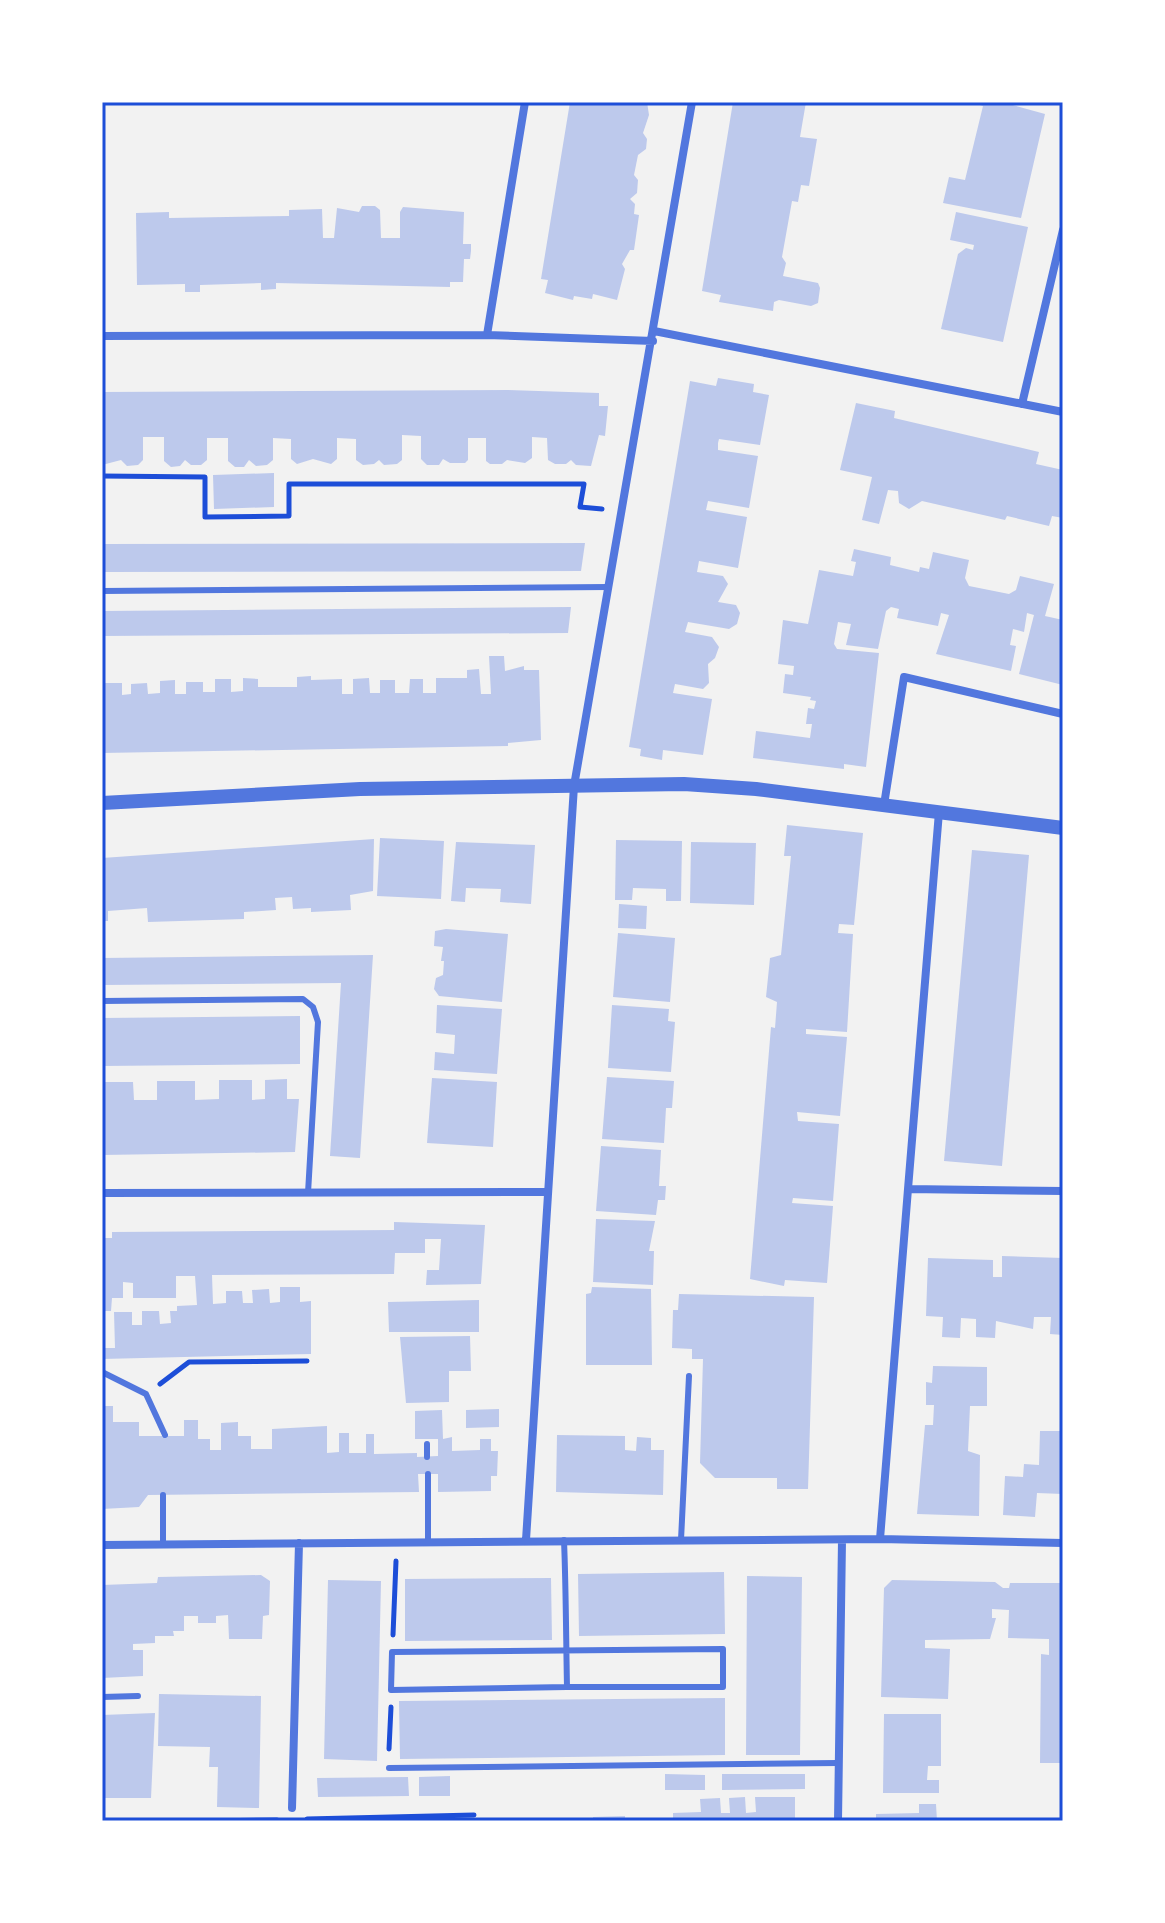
<svg xmlns="http://www.w3.org/2000/svg" width="1165" height="1923" font-family="Literata,serif">
<style>
.building{fill:#bdc9ec}
.lines{fill:none;stroke-linecap:round;stroke-linejoin:round}
.path{stroke:#1d4ed8;stroke-width:5}
.service{stroke:#5277de;stroke-width:6}
.minor{stroke:#5277de;stroke-width:8}
.tertiary{stroke:#5277de;stroke-width:14}
.neatline{fill:none;stroke:#1d4ed8;stroke-width:3}
</style>
<rect width="100%" height="100%" fill="#f2f2f2"/>
<path class="building" d="M570 102H647L649 115 643 133 647 139 646 149 638 155 634 175 638 180 637 193 630 199 635 204 634 214 639 215 634 250H630L622 264 625 269 617 300 593 294 592 299 574 296 573 300 545 293 548 280 541 279Z
M733 102H806L800 137 817 139 809 186 801 185 798 202 792 201 782 257 786 263 783 276 818 283 820 288 818 303 811 306 779 300 774 302 773 311 719 302 721 295 702 291Z
M970 102H1002L1045 114 1021 218 943 203 949 177 965 180 983 106Z
M362 206H375L380 210 381 238H400V212L403 207 464 212 463 244H471V251L470 259H464L463 282H450V287L276 283V289L261 290V283L200 285V292H185V284L137 285 136 213 169 212V218L289 216V210L322 209 323 238H334L337 208 359 212Z
M956 212 1028 227 1003 342 941 329 958 254 966 248 973 250 974 245 950 240Z
M718 378 754 384 753 392 769 395 760 445 719 439 718 443V450L758 456 749 508 708 501 706 510 747 517 738 568 699 561 697 572 723 576 728 584 718 602 736 605 740 613 737 624 729 629 688 622 685 632 712 637 719 647 715 658 708 664 709 683 703 689 675 684 673 693 712 699 703 755 663 750 662 760 640 756 641 749 629 747 690 381 716 386Z
M507 390 599 393V406H608L605 436 599 435 591 466 576 465 571 460 566 464H555L548 460 547 438 532 437V458L525 463 507 460 502 464H490L486 461V438H468V460L465 463H450L443 459 439 465H427L421 459V436L402 435V460L397 464 384 465 379 460 374 464 363 465 356 460V439L337 438V459L331 464 313 459 297 464 291 459V439L273 438V460L267 465 256 466 249 460 244 467H235L228 461V438H207V460L201 465H191L185 460 180 466 171 467 164 461V437H143V460L138 465 127 466 121 460 102 465V392Z
M856 403 895 411 894 418 1039 452 1036 464 1063 470V518L1052 516 1049 526 1007 516 1005 520 922 501 909 509 899 503 898 491 888 490 879 524 862 520 872 477 840 470Z
M274 473V507L214 509 213 475Z
M585 543 581 571 102 572V544Z
M854 549 891 557 890 565 919 572 920 567 929 569 933 552 969 560 965 578 969 586 1009 594 1016 590 1020 576 1054 584 1045 616 1063 620V685L1019 674 1034 615 1027 613 1024 632 1013 629 1010 645 1016 646 1011 671 936 654 949 615 941 613 938 626 897 618 899 609 891 607 886 611 878 649 846 645 851 624 838 622 834 644 837 649 879 653 866 767 844 764V769L753 758 756 731 810 738 812 724H806L808 708 814 709 816 701 810 700 811 697 783 693 785 674 793 675 794 666 778 664 783 620 808 624 819 570 853 576 856 562 851 561Z
M571 607 568 633 102 636V611Z
M489 656H504L505 671 524 666V670H539L541 740 508 743V746L102 753 105 683H122V695L131 694V684L147 683 148 694 160 693V681L175 680V694H186V682H203V692H215V679H231V692L243 691V678L258 679V687H297V677L311 676V680L342 679V694H353V679L369 678 370 693H380V680H395V693H409L410 679H423V693H436V678H467V670L479 669 481 694H491Z
M787 825 863 833 854 925 839 924 838 933 853 934 847 1032 806 1029V1034L847 1037 840 1116 797 1112 798 1121 839 1124 833 1201 793 1198 792 1203 833 1206 827 1283 785 1280 784 1286 750 1279 771 1027 775 1028 777 1002 766 997 770 958 781 955 791 856H784Z
M380 838 444 841 441 899 377 896Z
M374 839 373 891 350 895 351 910 311 912V908L293 909 292 897 275 898 276 910 244 912V919L148 922 147 908 108 911V921H102V858Z
M616 840 682 841 681 901H666V889L633 888 632 900H615Z
M456 842 535 845 531 904 500 902 501 889 466 888 465 902 451 901Z
M691 842 756 843 754 905 690 903Z
M972 850 1029 855 1002 1166 944 1161Z
M619 904 647 906 646 929 618 928Z
M446 929 508 934 502 1002 439 996 434 989 436 978 443 975 444 961H441L443 947 434 946 435 931Z
M618 933 675 938 670 1002 613 997Z
M373 955 360 1158 330 1156 341 983 102 985V958Z
M437 1005 502 1009 497 1074 434 1070 435 1052 454 1054 455 1035 436 1033Z
M612 1005 669 1009 668 1021 675 1022 671 1072 608 1068Z
M300 1016V1064L102 1066V1018Z
M607 1077 674 1081 672 1108H666L664 1143 602 1139Z
M432 1078 497 1082 493 1147 427 1143Z
M287 1079V1099H299L295 1152 102 1155V1082H133L134 1100H157V1081H195V1100L219 1099V1080H252V1100L265 1099V1080Z
M601 1146 661 1150 659 1186H666L665 1200H658L656 1215 596 1211Z
M596 1219 655 1221 649 1251H654L653 1285 593 1282Z
M394 1222 485 1225 481 1284 426 1285 427 1270H439L441 1239H425V1253H395L394 1274 212 1275 213 1304 226 1303V1291H242L243 1303H253L252 1290 269 1289 270 1303 280 1302V1287H300V1302L311 1301V1354L102 1359V1348H115L114 1312H132V1325H142V1311H159L160 1324 171 1323 170 1311H177V1306L197 1305 195 1276H176V1298H133V1283L123 1282V1298H112L111 1311H102V1238H112V1232L394 1230Z
M1002 1256 1063 1258V1335L1050 1334 1051 1317H1034L1033 1329 996 1321 995 1338 976 1337V1319L961 1318 960 1338 942 1337 943 1317 926 1316 928 1258 993 1260V1277H1002Z
M592 1287 651 1289 652 1365H586V1294L591 1293Z
M679 1294 814 1297 808 1489H777V1478H715L700 1463 703 1359H692V1349L672 1348 673 1310H678Z
M479 1300V1332H389L388 1302Z
M470 1336 471 1371H449V1402L406 1403 400 1337Z
M933 1366 987 1367V1406H970L968 1451 980 1455 979 1516 917 1514 925 1425H933L934 1405H926V1382L932 1383Z
M102 1406H113V1422H139V1436H184V1420H198V1439H210V1450H221V1423L238 1422V1436H251V1449H272V1429L327 1426V1453L339 1452V1433H349V1453H366V1434H374V1454L417 1453V1457L438 1456V1439H415V1411L442 1410 443 1439 452 1437V1451L480 1450V1439H491V1451H498L497 1476H491V1491L438 1492V1474H418L419 1492 148 1495 139 1507 102 1509Z
M499 1409V1427L466 1428V1410Z
M1040 1431H1063V1494L1037 1493 1035 1517 1003 1515 1005 1476 1023 1477 1024 1464 1039 1465Z
M557 1435 625 1436V1450L636 1451 637 1437 651 1438V1450H664L663 1495 556 1492Z
M724 1572 725 1634 579 1636 578 1574Z
M261 1575 270 1581 269 1615 263 1616 262 1639H229L228 1615 216 1616V1623H198V1616H184V1631H173L174 1636H155V1643L133 1644V1650H143V1676L102 1678V1585L157 1583 158 1577Z
M747 1576 802 1577 800 1755H746Z
M551 1578 552 1640 405 1641V1579Z
M328 1580 381 1581 377 1761 324 1759Z
M892 1580 995 1582 1003 1588H1009L1010 1583H1063V1763H1040L1041 1654 1049 1655V1639L1008 1638 1009 1610 992 1609V1618H996L990 1639 925 1640V1648L950 1649 948 1699 881 1697 884 1588Z
M159 1694 261 1696 259 1808 217 1807 218 1767H209L210 1747 158 1746Z
M725 1698V1755L400 1759 399 1701Z
M155 1713 151 1798H102V1715Z
M884 1714H941V1766H928L927 1780H939V1793H883Z
M665 1774 705 1775V1790H665Z
M722 1774H805V1789L722 1790Z
M450 1776V1796H419V1777Z
M408 1777 409 1796 318 1797 317 1778Z
M745 1797 746 1813 756 1812 755 1797H795V1821H656L673 1818V1813L701 1812 700 1799 720 1798 721 1813H730L729 1798Z
M919 1804H936L937 1821H876V1814L919 1813Z
M625 1816V1821H593V1817Z
M535 1818H558V1821H535Z"/>
<g class="lines">
<path class="path" d="M102 476 205 477V517L289 516V484H584L580 507 602 509
M160 1384 189 1362 307 1361
M393 1635 396 1561
M389 1749 391 1707
M307 1819 474 1815
M206 1821 277 1820"/>
<path class="service" d="M102 591 609 587
M102 1001 303 999 313 1007 318 1022 308 1193
M102 1372 146 1394 165 1435
M427 1444V1457
M428 1474V1541
M564 1540C566 1589 566 1638 567 1687L391 1690 392 1652 723 1649V1687H567
M681 1540 689 1376
M163 1545V1495
M102 1697 138 1696
M389 1768 838 1763"/>
<path class="minor" d="M654 331 1063 412
M487 335 525 102
M102 336 487 335 653 341
M1022 404 1063 230
M884 805 904 677 1063 714
M939 812 908 1189 1063 1191
M102 1193 548 1192
M880 1539 908 1189
M526 1540 574 786 692 102
M102 1545 880 1539 1063 1543
M292 1808 299 1543
M838 1821 842 1540"/>
<path class="tertiary" d="M102 803 360 789 684 784 756 789 1063 828"/>
</g>
<rect width="1165" height="1923" fill="none" stroke="#ffffff" stroke-width="208"/>
<rect x="104" y="104" width="957" height="1715" class="neatline"/>
</svg>
